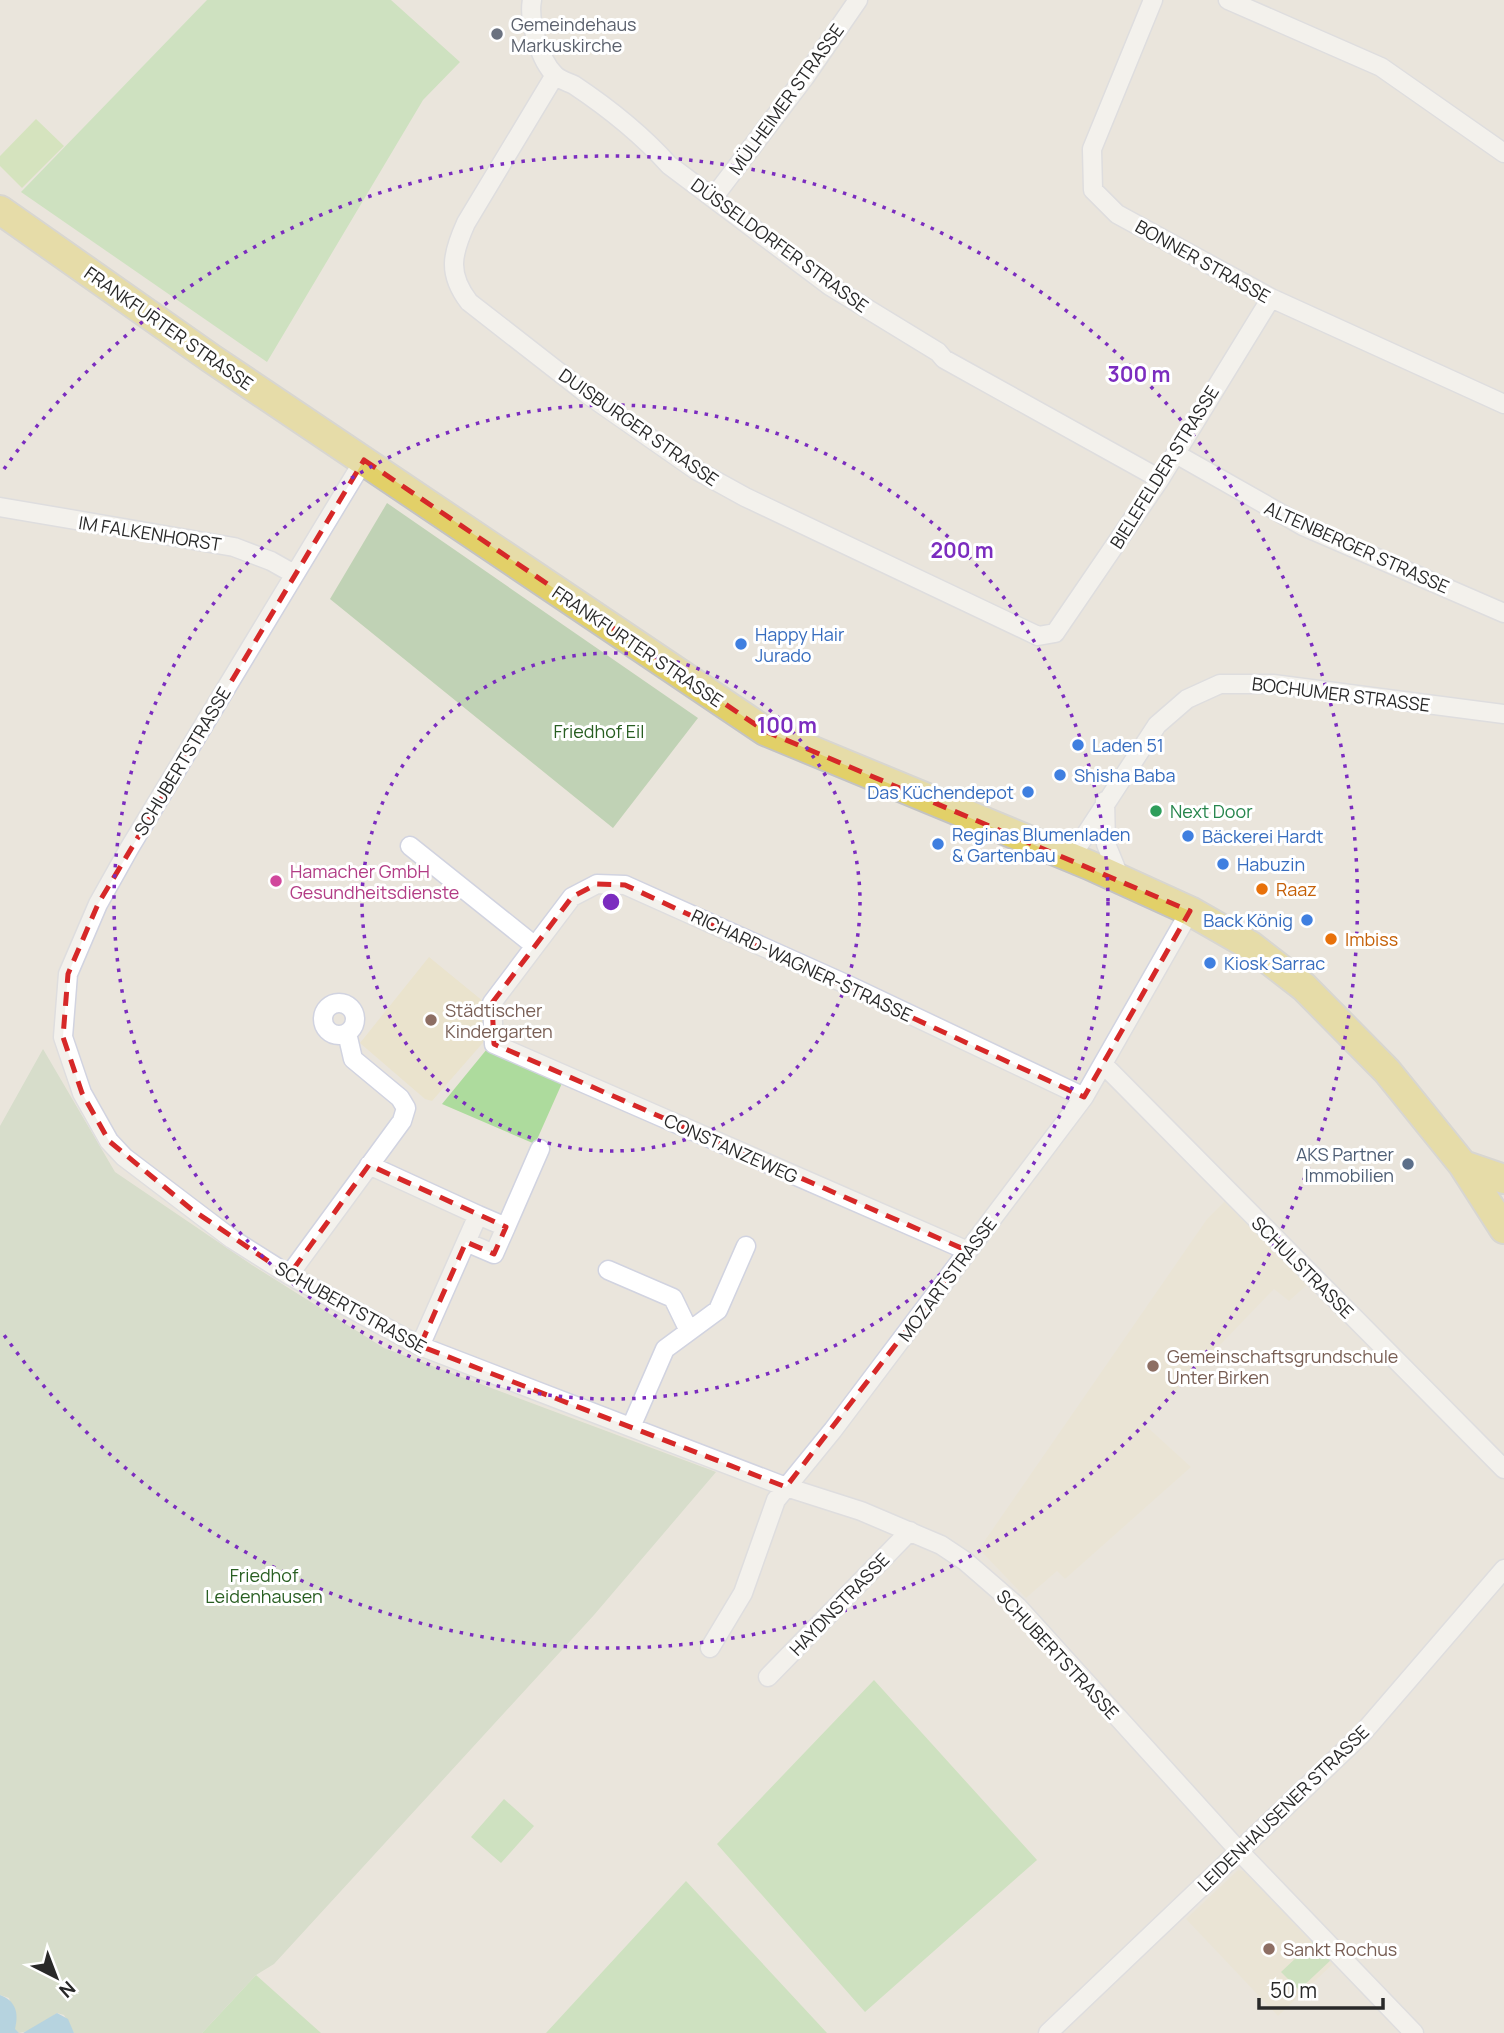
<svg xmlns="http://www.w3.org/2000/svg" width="1504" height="2033" font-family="Manrope,sans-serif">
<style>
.education{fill:#eae3cd}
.green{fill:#addb9d}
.cemetery{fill:#c0d2b5}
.pitch{fill:#bde19a}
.water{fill:#79bce2}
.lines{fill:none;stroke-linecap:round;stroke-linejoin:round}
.minor-casing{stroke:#d1d3e0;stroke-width:21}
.primary-casing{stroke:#c3c3c3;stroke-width:32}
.minor{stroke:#fff;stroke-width:18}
.primary{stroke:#e2d068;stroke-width:28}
.marked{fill:none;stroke:#d62828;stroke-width:5;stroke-dasharray:14 9;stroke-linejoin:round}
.ring{fill:none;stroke:#7b2cbf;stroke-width:3.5;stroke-dasharray:3.5 7}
.worship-dot{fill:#6b7280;stroke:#fff;stroke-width:2.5}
.shop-dot{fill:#3f7fe0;stroke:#fff;stroke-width:2.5}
.leisure-dot{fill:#2e9e5b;stroke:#fff;stroke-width:2.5}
.hotel-dot{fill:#d1479c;stroke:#fff;stroke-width:2.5}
.food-dot{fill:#e8710a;stroke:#fff;stroke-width:2.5}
.education-dot{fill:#8d6e63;stroke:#fff;stroke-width:2.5}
.service-dot{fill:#5c6f8a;stroke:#fff;stroke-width:2.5}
.labels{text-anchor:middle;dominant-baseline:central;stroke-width:6;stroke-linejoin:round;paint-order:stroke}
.worship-label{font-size:18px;fill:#5b616d;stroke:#fff;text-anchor:start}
.street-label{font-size:18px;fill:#292929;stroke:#fff}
.shop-label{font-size:18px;fill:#366cbe;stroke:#fff;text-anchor:start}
.park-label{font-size:18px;fill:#285e21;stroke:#fff}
.leisure-label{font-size:18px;fill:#27864d;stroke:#fff;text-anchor:start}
.hotel-label{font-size:18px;fill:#b23c85;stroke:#fff;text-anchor:start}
.food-label{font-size:18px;fill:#c56008;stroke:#fff;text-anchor:start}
.education-label{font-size:18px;fill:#785e54;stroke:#fff;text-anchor:start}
.service-label{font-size:18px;fill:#4e5e75;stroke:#fff;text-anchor:end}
.centre{fill:#7b2cbf;stroke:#fff;stroke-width:3.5}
.ring-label{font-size:21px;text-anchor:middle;font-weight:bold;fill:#7b2cbf;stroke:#fff;stroke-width:6;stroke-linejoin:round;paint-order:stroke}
</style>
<rect width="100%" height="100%" fill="#eae5dc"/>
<path class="education" d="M429 957 484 1002 487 1038 432 1101 425 1099 360 1043Z
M1226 1200 1308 1284 1289 1301 1274 1289 1144 1424 1191 1467 1065 1579 1057 1571 1026 1598 979 1549 1207 1219Z
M1238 1870 1251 1872 1336 1961 1278 2016 1186 1919Z"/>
<path class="green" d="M207 0H391L460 62 423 100 267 362 21 192Z
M487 1049 563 1081 535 1144 442 1104Z
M874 1680 1037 1860 865 2012 717 1844Z
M504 1799 534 1826 501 1863 471 1837Z
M686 1881 827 2033H546Z
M1315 1940 1333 1958 1299 1990 1281 1972Z
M256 1975 321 2033H202Z"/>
<path class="cemetery" d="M387 503 698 718 613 828 330 599Z
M43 1049 115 1172 252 1265 384 1348 716 1472 594 1615 274 1964 256 1975 202 2033H74L64 2015 57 2013 33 2030 19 2033 14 2029 16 2022 9 1998 0 1995V1126Z"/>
<path class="pitch" d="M36 119 64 146 22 188 0 166V156Z"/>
<path class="water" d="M0 1995C16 2001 19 2013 15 2029L19 2033H0Z
M57 2013 68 2019 74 2033H23Z"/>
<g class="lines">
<g class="minor-casing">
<path id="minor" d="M532 0C528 20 540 61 555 75 560 80 568 82 574 85 607 107 643 136 669 165L830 286 938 352 944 359 1160 479
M1153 0 1092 149 1093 190 1117 214 1271 298 1504 404
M1228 0 1381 67 1504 153
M555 75 466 223C452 254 447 273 469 302L587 394 696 470 745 497 1038 636 1055 633 1160 479 1271 298
M713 198 805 77 858 0
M1176 454 1303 526 1504 613
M364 460 130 847 98 904 68 974 63 1037 82 1093 109 1141 124 1157 232 1239 289 1275 420 1346 786 1487 861 1511 941 1545 965 1561 1018 1607 1239 1851 1414 2033
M0 507 234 547 271 561 294 574
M1105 801 1106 844 1121 881
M410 846 535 946
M1071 857 1157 725 1187 699 1220 684H1273L1504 714
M323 1019a16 16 0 1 1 32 0a16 16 0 1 1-32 0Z
M1103 1064 1504 1469
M369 1165 478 1215
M466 1242 494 1254 506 1227
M968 1251 494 1044 492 1003 572 897 597 884 625 885 848 985 1084 1097
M608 1270 673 1298 689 1331
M289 1275 402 1121 406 1108 400 1098 353 1059 347 1033
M420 1346 478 1215 506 1227 540 1149
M631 1427 665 1349 718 1310 746 1246
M710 1648 743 1593 776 1500 833 1430 1084 1097 1190 911
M768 1677 910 1531
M1048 2033 1361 1735 1504 1569"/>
</g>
<g class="primary-casing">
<path id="primary" d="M0 210 212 359 765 731 1089 865 1190 911 1251 946 1304 987 1387 1071 1463 1165 1504 1229
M1463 1165 1504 1179"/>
</g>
<use href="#minor" class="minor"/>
<use href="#primary" class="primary"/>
</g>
<path d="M0 0H1504V2033H0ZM364 460 765 731 1190 911 1084 1097 625 885 597 884 572 897 492 1003 494 1044 968 1251 786 1487 420 1346 466 1242 494 1254 506 1227 369 1165 289 1275 191 1209 109 1141 82 1093 63 1037 68 974 98 904Z" fill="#eae5dc" fill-opacity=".55" fill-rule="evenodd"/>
<path class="marked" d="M364 460 765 731 1190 911 1084 1097 625 885 597 884 572 897 492 1003 494 1044 968 1251 786 1487 420 1346 466 1242 494 1254 506 1227 369 1165 289 1275 191 1209 109 1141 82 1093 63 1037 68 974 98 904Z"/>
<g class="ring">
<circle cx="611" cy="902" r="249"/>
<circle cx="611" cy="902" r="497"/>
<path d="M4 469A746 746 0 1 1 4 1335"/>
</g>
<circle class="worship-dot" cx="497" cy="34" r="7"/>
<g class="shop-dot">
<circle cx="741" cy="644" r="7"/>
<circle cx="1078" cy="745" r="7"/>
<circle cx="1060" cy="775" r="7"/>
<circle cx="1028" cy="792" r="7"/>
<circle cx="1188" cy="836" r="7"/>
<circle cx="938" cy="844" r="7"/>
<circle cx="1223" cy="864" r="7"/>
<circle cx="1307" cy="920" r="7"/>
<circle cx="1210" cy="963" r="7"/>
</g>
<circle class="leisure-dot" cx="1156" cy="811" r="7"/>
<circle class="hotel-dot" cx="276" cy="881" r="7"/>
<g class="food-dot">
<circle cx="1262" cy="889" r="7"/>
<circle cx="1331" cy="939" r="7"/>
</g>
<g class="education-dot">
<circle cx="431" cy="1020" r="7"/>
<circle cx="1153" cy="1366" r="7"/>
<circle cx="1269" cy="1949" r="7"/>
</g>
<circle class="service-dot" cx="1408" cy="1164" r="7"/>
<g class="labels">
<g class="worship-label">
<text x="511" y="24">Gemeindehaus<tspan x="511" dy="21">Markuskirche</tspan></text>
</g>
<g class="street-label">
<text transform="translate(786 99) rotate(-54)">MÜLHEIMER STRASSE</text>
<text transform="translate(780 245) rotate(36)">DÜSSELDORFER STRASSE</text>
<text transform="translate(1203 261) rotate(29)">BONNER STRASSE</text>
<text transform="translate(169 328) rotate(35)">FRANKFURTER STRASSE</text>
<text transform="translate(639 427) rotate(35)">DUISBURGER STRASSE</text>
<text transform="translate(1164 467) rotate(-58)">BIELEFELDER STRASSE</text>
<text transform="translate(150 533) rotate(9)">IM FALKENHORST</text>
<text transform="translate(1357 547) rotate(24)">ALTENBERGER STRASSE</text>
<text transform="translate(638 646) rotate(34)">FRANKFURTER STRASSE</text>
<text transform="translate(1341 694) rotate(7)">BOCHUMER STRASSE</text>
<text transform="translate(182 761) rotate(-59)">SCHUBERTSTRASSE</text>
<text transform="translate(802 965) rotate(25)">RICHARD-WAGNER-STRASSE</text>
<text transform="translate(731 1148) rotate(24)">CONSTANZEWEG</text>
<text transform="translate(1303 1267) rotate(45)">SCHULSTRASSE</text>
<text transform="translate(947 1279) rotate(-53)">MOZARTSTRASSE</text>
<text transform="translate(351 1307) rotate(29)">SCHUBERTSTRASSE</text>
<text transform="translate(839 1604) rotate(-46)">HAYDNSTRASSE</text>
<text transform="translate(1058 1654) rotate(47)">SCHUBERTSTRASSE</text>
<text transform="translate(1283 1808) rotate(-44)">LEIDENHAUSENER STRASSE</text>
</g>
<g class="shop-label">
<text x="755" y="634">Happy Hair<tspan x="755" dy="21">Jurado</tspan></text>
<text x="1092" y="745">Laden 51</text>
<text x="1074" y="775">Shisha Baba</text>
<text x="1014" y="792" text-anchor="end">Das Küchendepot</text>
<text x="952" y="834">Reginas Blumenladen<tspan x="952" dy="21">&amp; Gartenbau</tspan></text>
<text x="1202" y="836">Bäckerei Hardt</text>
<text x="1237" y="864">Habuzin</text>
<text x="1293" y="920" text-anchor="end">Back König</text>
<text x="1224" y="963">Kiosk Sarrac</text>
</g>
<g class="park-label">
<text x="599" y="731">Friedhof Eil</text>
<text x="264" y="1575">Friedhof<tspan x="264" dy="21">Leidenhausen</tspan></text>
</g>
<g class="leisure-label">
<text x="1170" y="811">Next Door</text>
</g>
<g class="hotel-label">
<text x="290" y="871">Hamacher GmbH<tspan x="290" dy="21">Gesundheitsdienste</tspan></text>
</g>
<g class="food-label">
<text x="1276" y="889">Raaz</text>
<text x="1345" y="939">Imbiss</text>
</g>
<g class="education-label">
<text x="445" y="1010">Städtischer<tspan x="445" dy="21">Kindergarten</tspan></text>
<text x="1167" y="1356">Gemeinschaftsgrundschule<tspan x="1167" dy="21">Unter Birken</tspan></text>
<text x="1283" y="1949">Sankt Rochus</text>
</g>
<g class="service-label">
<text x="1394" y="1154">AKS Partner<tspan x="1394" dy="21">Immobilien</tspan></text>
</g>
</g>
<circle cx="611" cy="902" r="10" class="centre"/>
<g class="ring-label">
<text x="1139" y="382">300 m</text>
<text x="962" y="558">200 m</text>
<text x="787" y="733">100 m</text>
</g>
<g transform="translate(56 1977) rotate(138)" stroke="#ffffff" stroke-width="5" paint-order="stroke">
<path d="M0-5L12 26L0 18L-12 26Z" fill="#292929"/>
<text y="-10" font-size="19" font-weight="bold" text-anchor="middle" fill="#292929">N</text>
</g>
<path d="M1259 1998v10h124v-10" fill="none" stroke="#292929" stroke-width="3.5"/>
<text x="1270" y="1998" font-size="21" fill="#292929" stroke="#ffffff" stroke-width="5" paint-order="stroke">50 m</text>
</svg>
